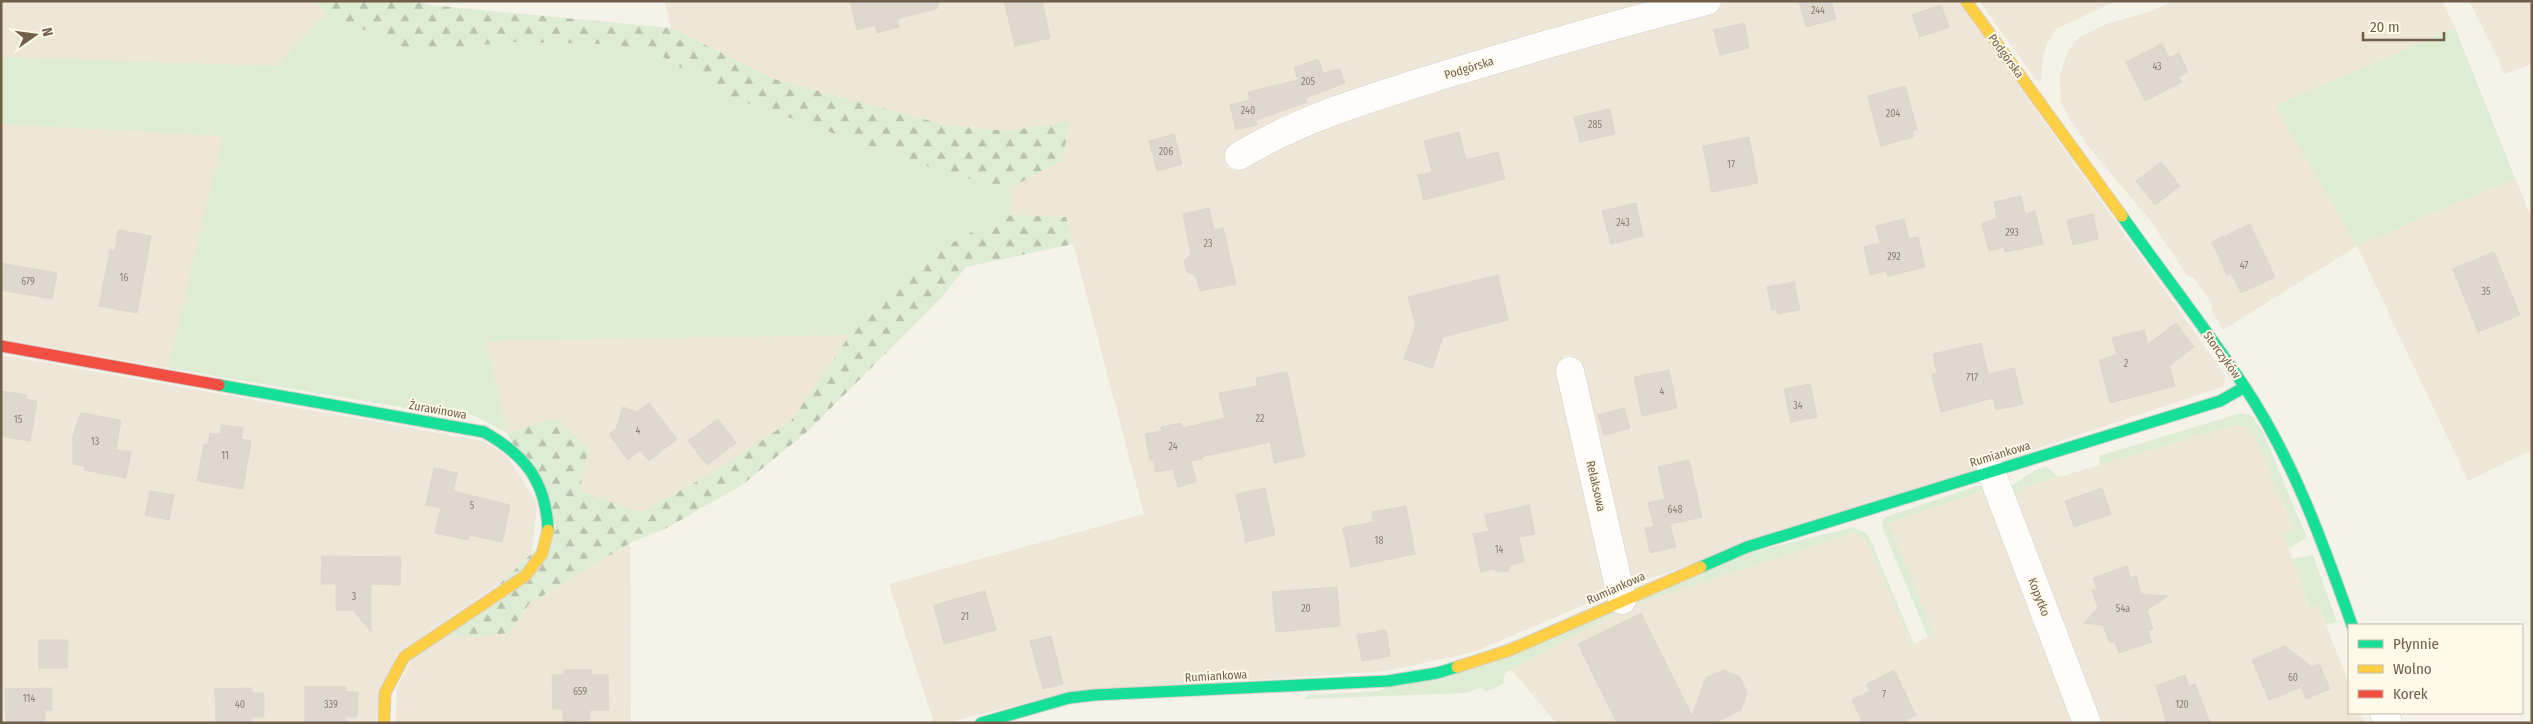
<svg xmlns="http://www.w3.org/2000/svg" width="2533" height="724" font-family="'Fira Sans Condensed',sans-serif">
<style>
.residential{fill:#eee6d6}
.green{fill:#deecd4}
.forest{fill:url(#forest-firs)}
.building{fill:#ded8ce;stroke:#ddd6cb}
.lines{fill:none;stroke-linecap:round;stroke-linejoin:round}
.street-casing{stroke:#d4cfc7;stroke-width:29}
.fast-casing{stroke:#d5cfc7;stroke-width:13}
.slow-casing{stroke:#d5cfc7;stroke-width:13}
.jam-casing{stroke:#d5cfc7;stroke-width:13}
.street{stroke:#fefdfc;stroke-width:28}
.fast{stroke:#16e098;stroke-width:11}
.slow{stroke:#ffcf43;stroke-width:11}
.jam{stroke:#f24e42;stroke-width:11}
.labels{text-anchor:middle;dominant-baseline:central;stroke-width:4;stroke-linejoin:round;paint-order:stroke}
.number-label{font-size:10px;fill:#8f7f6e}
.street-label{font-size:12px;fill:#715e4a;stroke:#fef9e8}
</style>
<defs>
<pattern id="forest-firs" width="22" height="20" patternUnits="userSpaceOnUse" patternTransform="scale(1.25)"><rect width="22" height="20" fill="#deecd4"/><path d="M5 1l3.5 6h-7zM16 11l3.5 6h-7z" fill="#b8c2ae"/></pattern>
</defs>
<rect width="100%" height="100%" fill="#f5f2e9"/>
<path class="residential" d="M1 1H315L326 13 277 66 2 59Z
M674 1H1669L1231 154 1225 159 1229 169H1241L1276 140 1634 25 1728 1H1958L2225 375 2224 386 1630 585 1622 582 1571 355 1563 356 1612 583 1610 591 1605 596 1474 652 1386 671 1067 693 945 723H934L889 584 1144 514 1066 217 1011 215 1010 188 1063 160 1069 121 1007 131 946 125 774 79 671 28 665 3Z
M1979 1H2116L2056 29 2047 43 2043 58 2041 80 2037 81Z
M2173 1H2442L2455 28 2275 106 2357 246 2515 178 2532 219V450L2468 481 2357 246 2223 330 2212 312V304L2194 278 2187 275 2150 220 2087 145 2061 104 2060 75 2068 51 2079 37 2107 24 2152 11Z
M2469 1H2532V64L2505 74Z
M1 124 224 136 168 368 1 339Z
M850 335 791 421 709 475 641 512 580 491 588 449 507 433 486 341Z
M1 355 483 441 506 455 537 503 532 552 517 572 397 653 375 723H1Z
M2239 424 2252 430 2294 530 2284 535 2309 609 2318 606 2349 683V713H2361L2365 723H2099L2012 499 2025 487Z
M1985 490 2078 723H1556L1511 669 1628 607 1857 532 1869 546 1912 645 1934 634 1889 523Z
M630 543 631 723H396L397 687 412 660 447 635 509 633 529 604Z"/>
<path class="green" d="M326 13 412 51 515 42 604 44 660 55 730 97 949 174 1010 188 1011 215 965 235 921 263 850 335 486 341 507 433 473 415 436 413 168 368 223 136 1 124V57L277 66Z
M2455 28 2515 178 2357 246 2275 106Z
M2241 413 2252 416 2263 432 2307 538 2289 548 2284 535 2294 529 2252 430 2239 424 2100 465 2099 456Z
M2046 466 2058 477 2025 487 2012 499 2010 487 2032 472Z
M1980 485 1985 490 1889 523 1934 634 1928 637 1883 529 1882 522 1885 517Z
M1854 527 1866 533 1871 541 1914 644 1912 645 1869 546 1856 532 1628 607 1505 673 1503 684 1486 692 1481 687 1468 693 1304 699 1308 695 1378 691 1749 553Z
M2313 555 2337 622 2326 625 2319 606 2310 609 2292 559Z"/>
<path class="forest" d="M315 1H424L430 5 671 28 774 79 946 125 1007 131 1069 121 1063 160 1010 188 949 174 730 97 660 55 604 44 515 42 412 51 326 13Z
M1011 215 1066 217 1073 244 966 267 941 298 808 431 742 485 667 528 630 543 529 604 509 633 479 637 447 635 557 529 507 433 556 418 588 449 580 491 641 512 709 475 791 421 850 335 921 263 965 235Z"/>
<path class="building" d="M850 1H937L938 8 897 19 899 27 877 33 875 25 857 30Z
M1004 1H1042L1050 38 1015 46Z
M1799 1H1831L1836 19 1806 27Z
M1941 5 1949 27 1920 37 1912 15Z
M1744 23 1749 48 1720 55 1714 30Z
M2162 44 2169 58 2179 53 2188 72 2179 77 2182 82 2145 101 2126 62Z
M1318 59 1323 73 1340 69 1345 83 1305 98 1307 102 1256 120 1257 125 1236 130 1230 105 1250 100 1248 92 1298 80 1294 68Z
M1905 86 1917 129 1912 131 1913 137 1881 146 1868 96Z
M1610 109 1615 134 1580 142 1574 117Z
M1459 132 1466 160 1498 152 1505 179 1424 200 1418 175 1432 172 1424 141Z
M1174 134 1182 164 1157 171 1149 141Z
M1749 137 1758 183 1712 192 1703 146Z
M2161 162 2180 186 2155 205 2136 181Z
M2021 196 2025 214 2035 211 2043 244 2005 252 2004 247 1989 251 1982 223 1997 219 1994 202Z
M1636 203 1643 236 1611 244 1602 211Z
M1209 208 1214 230 1223 228 1236 284 1200 291 1196 276 1187 272 1184 261 1191 254 1183 214Z
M2093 214 2098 239 2073 245 2067 220Z
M1904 219 1909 239 1918 237 1925 267 1888 276 1886 271 1870 275 1864 247 1880 243 1876 226Z
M2250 224 2275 277 2241 293 2231 273 2227 275 2212 242Z
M118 230 151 236 137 313 99 306 110 250 115 251Z
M2494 252 2520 315 2478 332 2453 269Z
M1 263 57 273 52 299 1 290Z
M1498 275 1508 320 1443 337 1432 368 1404 359 1416 325 1408 297Z
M1794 282 1800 310 1778 314 1777 309 1772 310 1767 287Z
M2176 323 2194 347 2169 366 2175 386 2110 403 2099 360 2117 355 2112 338 2144 330 2148 344Z
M1981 343 1988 374 2014 368 2023 404 1996 410 1993 398 1941 412 1932 374 1937 373 1933 354Z
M1669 370 1677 408 1642 416 1634 377Z
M1287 372 1305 456 1274 463 1270 442 1201 457 1202 459 1191 461 1196 482 1178 487 1173 469 1156 472 1154 460H1150L1145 434 1162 431 1161 427 1181 423 1183 428 1225 418 1219 393 1257 386 1256 378Z
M1810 384 1817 417 1791 422 1784 389Z
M1 391 26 395 25 399 37 401 30 441 1 436Z
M649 403 677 439 649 461 640 450 628 460 609 434 616 429 623 407 637 412Z
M1624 408 1630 428 1604 435 1598 415Z
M81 413 121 420 116 450 131 452 126 478 84 470 85 466 73 464V436Z
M718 419 736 443 707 465 688 441Z
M222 425 243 428 241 439 251 441 243 489 197 481 204 444 208 445 210 433 220 435Z
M1689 460 1702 517 1670 524 1676 547 1650 553 1645 528 1654 526 1648 503 1665 499 1658 467Z
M434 468 457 473 453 491 510 505 502 542 470 535 468 540 435 533 441 508 426 505Z
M1265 488 1275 535 1246 542 1236 494Z
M2102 488 2111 514 2074 527 2065 501Z
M150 491 174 495 169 520 145 515Z
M1529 505 1535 534 1519 537 1524 562 1511 565 1508 571 1499 572 1493 569 1481 572 1473 534 1489 531 1485 515Z
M1406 506 1415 554 1351 567 1343 528 1373 522 1372 512Z
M322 556 401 557 400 585 371 584V632L353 610H336V584H321Z
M2127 566 2130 578 2136 576 2141 594 2168 596 2147 610 2153 629 2148 631 2152 642 2119 653 2115 642 2110 643 2103 625 2084 623 2098 608 2092 591 2097 589 2093 578Z
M1337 587 1340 626 1276 632 1272 592Z
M985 591 996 630 944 644 934 605Z
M1641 613 1692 716 1706 678 1723 670 1740 677 1747 693 1741 710 1714 723H1617L1578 644Z
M1386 630 1390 656 1362 661 1357 635Z
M1051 636 1063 684 1043 689 1030 641Z
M39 640H68L67 668H39Z
M2285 646 2312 667 2319 664 2330 689 2306 699 2301 687 2269 700 2252 660Z
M564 670H591V675H608L609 710H590V720L563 721V709H553L552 675H564Z
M1894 670 1916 715 1900 723H1863L1852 700 1870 691 1867 684Z
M2185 675 2189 686 2195 684 2210 723H2167L2156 686Z
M305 687H346L345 692H358L357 717H345L346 722H305Z
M52 688V710H45V723H6L5 689Z
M252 688V693H264V717H252V722H216L215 689Z"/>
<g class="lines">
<g class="street-casing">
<path id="street" d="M1239 156C1303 117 1376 96 1447 74 1533 48 1620 23 1707 1
M1570 371 1622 600
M1991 471 2087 723
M2384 713 2388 723"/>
</g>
<g class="fast-casing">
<path id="fast" d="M2122 216C2162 273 2206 328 2244 386 2293 459 2323 543 2352 625
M219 385 484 432C525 455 546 481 548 530
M1701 567 1747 547 2220 401 2245 387
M981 723 1069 698 1094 695 1388 681 1437 673 1457 667"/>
</g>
<g class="slow-casing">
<path id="slow" d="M1966 1 2122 216
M1457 667 1510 650 1701 567
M384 723 385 693 404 657 525 576 542 554 548 530"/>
</g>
<g class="jam-casing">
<path id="jam" d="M1 346 219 385"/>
</g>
<use href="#street" class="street"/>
<use href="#fast" class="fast"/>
<use href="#slow" class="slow"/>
<use href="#jam" class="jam"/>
</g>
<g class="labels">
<g class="number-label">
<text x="1818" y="11">244</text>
<text x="2157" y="67">43</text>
<text x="1308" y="82">205</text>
<text x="1248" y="111">240</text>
<text x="1893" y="114">204</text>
<text x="1595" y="125">285</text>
<text x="1166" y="152">206</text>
<text x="1731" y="165">17</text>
<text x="1623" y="223">243</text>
<text x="2012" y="233">293</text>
<text x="1208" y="244">23</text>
<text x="1894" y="257">292</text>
<text x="2244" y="266">47</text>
<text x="124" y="278">16</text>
<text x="28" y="282">679</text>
<text x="2486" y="292">35</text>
<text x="2126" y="364">2</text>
<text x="1972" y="378">717</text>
<text x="1662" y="392">4</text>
<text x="1798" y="406">34</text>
<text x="1260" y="419">22</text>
<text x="18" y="420">15</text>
<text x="638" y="431">4</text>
<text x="95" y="442">13</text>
<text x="1173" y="447">24</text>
<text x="225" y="456">11</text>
<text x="472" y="506">5</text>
<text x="1675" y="510">648</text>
<text x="1379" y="541">18</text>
<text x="1499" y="550">14</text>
<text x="354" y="597">3</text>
<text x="1306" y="609">20</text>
<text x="2123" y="609">54a</text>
<text x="965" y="617">21</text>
<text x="2293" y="678">60</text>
<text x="580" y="692">659</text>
<text x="1884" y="695">7</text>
<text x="29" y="699">114</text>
<text x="240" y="705">40</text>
<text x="331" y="705">339</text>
<text x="2182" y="705">120</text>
</g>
<g class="street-label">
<text transform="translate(2006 56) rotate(54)">Podgórska</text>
<text transform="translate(1469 68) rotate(-17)">Podgórska</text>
<text transform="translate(2222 355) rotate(54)">Storczyków</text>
<text transform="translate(438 410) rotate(10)">Żurawinowa</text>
<text transform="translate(2000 454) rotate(-17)">Rumiankowa</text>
<text transform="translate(1596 486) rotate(77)">Relaksowa</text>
<text transform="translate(1616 588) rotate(-24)">Rumiankowa</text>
<text transform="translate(2039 597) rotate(69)">Kopytko</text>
<text transform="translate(1216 676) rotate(-3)">Rumiankowa</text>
</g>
</g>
<rect width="2533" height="724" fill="none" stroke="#715e4a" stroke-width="5"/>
<rect x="2348" y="624" width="175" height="90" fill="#fef9e8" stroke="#c6bba9"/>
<rect x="2358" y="640" width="25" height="8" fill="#16e098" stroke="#c6bba9"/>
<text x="2393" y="649" font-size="15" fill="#715e4a">Płynnie</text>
<rect x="2358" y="665" width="25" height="8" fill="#ffcf43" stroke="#c6bba9"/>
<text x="2393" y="674" font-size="15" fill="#715e4a">Wolno</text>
<rect x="2358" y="690" width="25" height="8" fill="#f24e42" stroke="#c6bba9"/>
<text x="2393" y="699" font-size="15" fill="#715e4a">Korek</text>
<g transform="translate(35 35) rotate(76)" stroke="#fef9e8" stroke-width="4" paint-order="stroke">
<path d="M0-4L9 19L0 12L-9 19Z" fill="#715e4a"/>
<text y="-8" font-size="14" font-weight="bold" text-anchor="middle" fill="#715e4a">N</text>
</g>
<path d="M2363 32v8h81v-8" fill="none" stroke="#715e4a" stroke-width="2.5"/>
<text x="2370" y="32" font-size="15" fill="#715e4a" stroke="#fef9e8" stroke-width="4" paint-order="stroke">20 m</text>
</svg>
